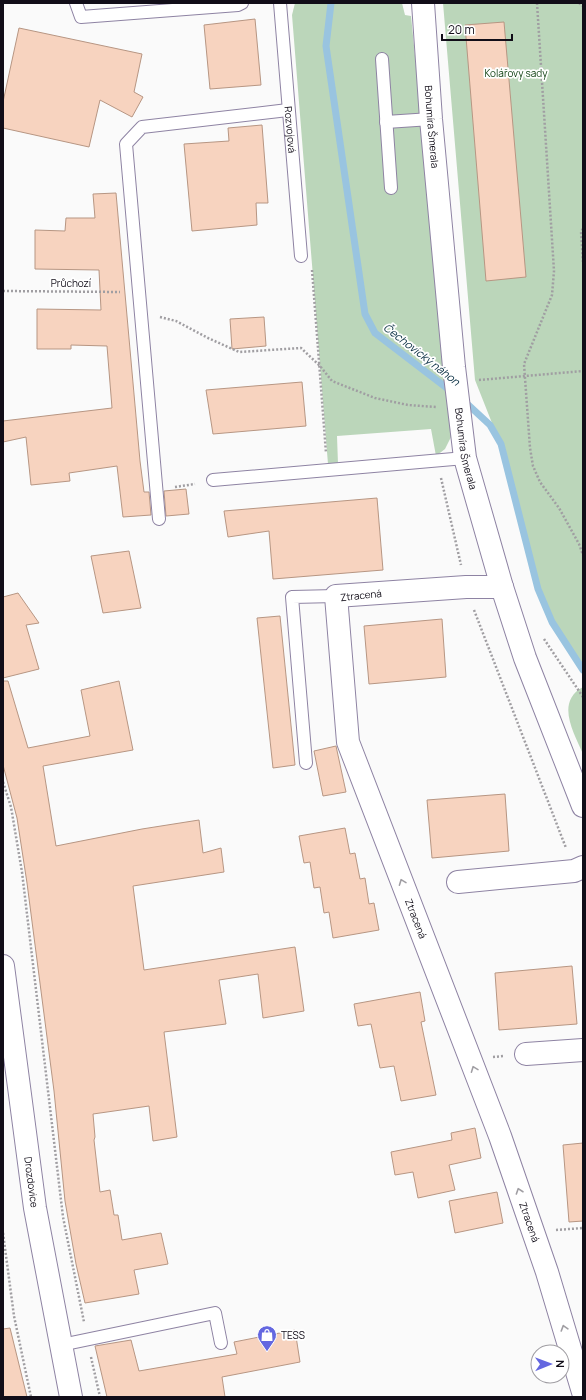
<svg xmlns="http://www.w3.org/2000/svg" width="586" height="1400" font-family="Manrope,sans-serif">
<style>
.green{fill:#bbd6ba}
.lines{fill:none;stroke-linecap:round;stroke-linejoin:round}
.stream{stroke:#99c4e0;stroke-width:7}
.building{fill:#f7d3bf;stroke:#b79683}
.lane-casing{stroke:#8e83a3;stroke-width:14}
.street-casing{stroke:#8e83a3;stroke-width:24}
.path{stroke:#a09ea2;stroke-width:2.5;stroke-dasharray:2 2;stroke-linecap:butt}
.lane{stroke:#fff;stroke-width:12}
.street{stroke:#fff;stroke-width:22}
.oneway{stroke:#a09ea3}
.labels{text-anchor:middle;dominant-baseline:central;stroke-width:3.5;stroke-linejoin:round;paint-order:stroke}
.park-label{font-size:10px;fill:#124315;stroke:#fff}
.street-label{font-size:10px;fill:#110d18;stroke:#fff}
.poi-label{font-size:10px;fill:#110d18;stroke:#fff;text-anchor:start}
.water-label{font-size:11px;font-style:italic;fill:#072d41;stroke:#fff}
</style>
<rect width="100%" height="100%" fill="#fafafa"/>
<path class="green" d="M295 3H402L405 15 411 16 453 433 445 449 436 456 431 429 337 436 338 464H328L292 15Z
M443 3H583V670L552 622 538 589 507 461 475 380Z
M583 687V754C574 733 555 702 583 687Z"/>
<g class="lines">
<path class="stream" d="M331 3 326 46 365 314 375 333 452 392
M463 400 490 425 501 444 538 589 552 622 583 670"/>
</g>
<path class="building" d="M255 19 261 85 210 89 204 25Z
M504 22 526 277 486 281 465 25Z
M19 28 142 54 134 92 143 97 132 117 100 100 89 147 3 128V102Z
M262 125 268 203H256L257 225 192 231 184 144 229 141 228 128Z
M116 193 140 461 144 492H149L151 515 123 517 117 466 69 473 70 481 31 485 26 437 3 442V421L112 408 107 346 71 345V349H37V309L101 310 99 270 35 269V230L65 231 66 218H95L93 194Z
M264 317 266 346 232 349 230 319Z
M302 382 306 426 213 434 206 390Z
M186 489 189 514 166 516 164 491Z
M377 498 383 570 273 579 269 531 228 537 224 511Z
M129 551 141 608 103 613 91 556Z
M18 593 39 623 26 625 39 669 3 678V597Z
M280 616 295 765 273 768 257 618Z
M442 619 446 677 369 684 364 626Z
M3 681H8L28 748 90 736 81 690 119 681 133 750 43 766 56 846 142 829 199 820 203 853 221 848 224 872 133 886 144 970 295 947 304 1011 263 1018 258 974 219 980 226 1024 164 1032 177 1137 153 1141 149 1106 93 1114 95 1137 94 1140 100 1192 110 1190 114 1215H118L122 1240 161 1233 168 1264 134 1270 139 1294 85 1303 76 1264 65 1201 54 1091 27 883 17 818 3 765Z
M336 746 346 792 323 796 314 751Z
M505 794 509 851 432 858 427 800Z
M345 828 350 854 355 853 360 879 365 878 369 904 374 903 379 930 333 938 329 912 324 913 320 887 314 888 310 862 304 863 299 836Z
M572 966 577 1024 499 1030 495 973Z
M420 992 425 1021 421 1022 436 1095 401 1101 394 1066 380 1068 371 1024 358 1026 354 1004Z
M475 1128 481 1158 449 1165 455 1190 418 1198 413 1172 395 1175 391 1152 452 1140 451 1133Z
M583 1143V1221L569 1222 563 1145Z
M497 1192 503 1223 455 1233 449 1201Z
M10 1328 27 1397H3V1329Z
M295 1330 300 1362 222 1377 225 1397H107L95 1346 131 1340 139 1371 237 1354 234 1342Z"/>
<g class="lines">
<g class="lane-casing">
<g id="lane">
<path d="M76 3 81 17 238 5 242 3"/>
<path id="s1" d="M280 3 301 256"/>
<path d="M382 59 391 188"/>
<path d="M386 122 431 119"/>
<path d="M213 480 465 458"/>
<path d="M159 519 126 144 142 127 288 110"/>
<path d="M306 763 292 597 336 596"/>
<path d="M61 1345 215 1313 221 1343"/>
</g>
</g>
<g class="street-casing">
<g id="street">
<path id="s2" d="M423 3 431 119 454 367 465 458 502 587 525 658 583 806"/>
<path id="s3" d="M502 587H466L336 596 348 742 500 1136 547 1272 583 1392"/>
<path d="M458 882 574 871 583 867"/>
<path id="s4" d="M3 966 35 1208 71 1397"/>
<path d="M526 1054 583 1050"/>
</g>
</g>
<path class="path" d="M537 3 554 271 552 295 524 364 530 448 533 466 540 482 559 508 579 544 583 555
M579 3 583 6
M583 229 581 231 583 262
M312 270 326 453
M3 291 120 292
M160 317 176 321 208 338 239 352 301 348 320 366 332 381 375 398 408 405 436 407
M479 380 583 371
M441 478 461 565
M175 487 195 484
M474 610 566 848
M544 639 583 697
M3 782 11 807 22 872 63 1217 84 1322
M493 1057 504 1056
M556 1230 583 1228
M3 1233 14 1316 31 1397
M91 1357 100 1397"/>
<use href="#lane" class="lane"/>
<use href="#street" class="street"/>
</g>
<defs><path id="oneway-chevron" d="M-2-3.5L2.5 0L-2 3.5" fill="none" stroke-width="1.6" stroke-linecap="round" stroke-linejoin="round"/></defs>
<g class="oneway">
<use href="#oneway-chevron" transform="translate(402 882) rotate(-111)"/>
<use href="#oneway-chevron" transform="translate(474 1069) rotate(-111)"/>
<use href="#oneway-chevron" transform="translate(519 1191) rotate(-109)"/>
<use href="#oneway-chevron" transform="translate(564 1328) rotate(-107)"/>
</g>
<defs>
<g id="shop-pin" transform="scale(1)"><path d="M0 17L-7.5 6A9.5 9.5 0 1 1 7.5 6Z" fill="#6467e0" stroke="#fff"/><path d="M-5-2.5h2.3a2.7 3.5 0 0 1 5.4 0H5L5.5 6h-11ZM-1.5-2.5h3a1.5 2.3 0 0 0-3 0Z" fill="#fff"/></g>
</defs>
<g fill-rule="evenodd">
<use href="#shop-pin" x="267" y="1335"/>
</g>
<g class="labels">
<g class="park-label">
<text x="516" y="73">Kolářovy sady</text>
</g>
<g class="street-label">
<text stroke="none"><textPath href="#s2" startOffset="124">Bohumíra Šmerala</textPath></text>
<text stroke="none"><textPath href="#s1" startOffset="127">Rozvojová</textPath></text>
<text x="71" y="283">Průchozí</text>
<text stroke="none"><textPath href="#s2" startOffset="448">Bohumíra Šmerala</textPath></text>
<text transform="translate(361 595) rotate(-6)">Ztracená</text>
<text stroke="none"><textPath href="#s3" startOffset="502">Ztracená</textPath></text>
<text stroke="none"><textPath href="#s4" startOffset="218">Drozdovice</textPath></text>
<text stroke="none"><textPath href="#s3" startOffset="826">Ztracená</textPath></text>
</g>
<g class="poi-label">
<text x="281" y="1335">TESS</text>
</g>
<g class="water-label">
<text transform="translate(422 354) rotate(38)">Čechovický náhon</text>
</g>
</g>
<rect width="586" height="1400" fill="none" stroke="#110d18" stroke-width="8"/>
<g transform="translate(550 1364) rotate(89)"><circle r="19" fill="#ffffff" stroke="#a09ea3"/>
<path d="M0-3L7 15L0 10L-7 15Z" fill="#6467e0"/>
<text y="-6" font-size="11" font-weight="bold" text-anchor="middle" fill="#110d18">N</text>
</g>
<path d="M442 34v6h70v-6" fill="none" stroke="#110d18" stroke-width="2"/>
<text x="448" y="34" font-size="12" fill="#110d18" stroke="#ffffff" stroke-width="3" paint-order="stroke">20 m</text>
</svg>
